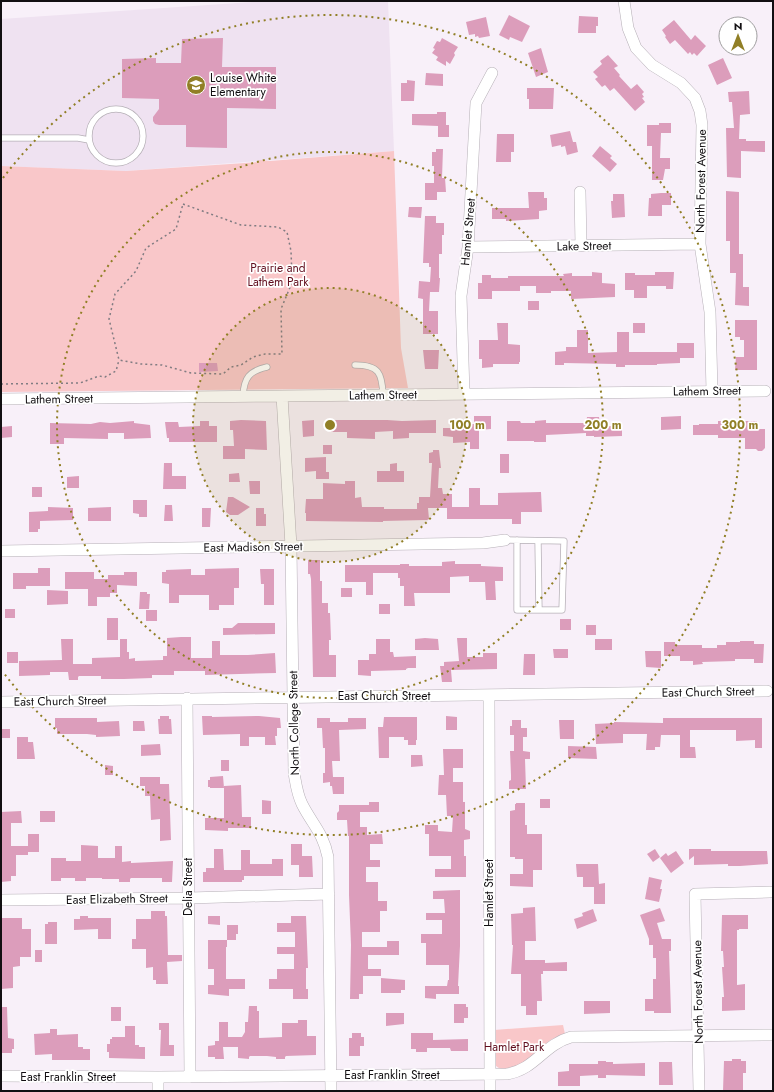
<svg xmlns="http://www.w3.org/2000/svg" width="774" height="1092" font-family="Jost,sans-serif">
<style>
.built{fill:#efe2f1}
.green{fill:#f9c7c9}
.building{fill:#dc9dbb}
.lines{fill:none;stroke-linecap:round;stroke-linejoin:round}
.lane-casing{stroke:#b6b0b7;stroke-width:7}
.street-casing{stroke:#b6b0b7;stroke-width:12}
.path{stroke:#817c82;stroke-width:1.5;stroke-dasharray:2 3;stroke-linecap:butt}
.lane{stroke:#fff;stroke-width:5.5}
.street{stroke:#fff;stroke-width:11}
.ring{fill:none;stroke:#917f26;stroke-width:2;stroke-dasharray:2 4}
.labels{text-anchor:middle;dominant-baseline:central;stroke-width:3.5;stroke-linejoin:round;paint-order:stroke}
.poi-label{font-size:12px;fill:#120f12;stroke:#fff;text-anchor:start}
.street-label{font-size:12px;fill:#120f12;stroke:#fff}
.park-label{font-size:12px;fill:#610e1e;stroke:#fff}
.centre{fill:#917f26;stroke:#fff;stroke-width:2}
.ring-label{font-size:12px;text-anchor:middle;font-weight:bold;fill:#917f26;stroke:#fff;stroke-width:3.5;stroke-linejoin:round;paint-order:stroke}
</style>
<rect width="100%" height="100%" fill="#f8f0f9"/>
<path class="built" d="M269 1H388L394 151 126 171 1 166V19Z"/>
<path class="green" d="M394 151 401 348 408 388 1 392V166L126 171 259 162V160L270 161Z
M563 1025 565 1034C559 1036 553 1038 548 1042 537 1050 510 1081 495 1065L494 1030Z"/>
<path class="building" d="M509 15 530 26 522 42 510 37 509 40 499 35Z
M579 16 598 17V26H596V33H578Z
M486 17 490 36 479 38 478 36 475 37V34L469 35 466 22Z
M674 20 691 40 695 35 706 46 697 56 694 53 692 55 690 52 688 54 675 40 670 44 665 37 666 36 662 30Z
M223 38 222 67H276V109L227 108V148L186 147V125H159L155 124 153 121V117L159 109V99L122 98V59L156 58V63H181L182 39Z
M442 38 458 47 454 53 455 55 450 64 446 61V66L436 60 438 57 432 53 435 49 433 48 437 41 440 42Z
M541 48 548 72 536 77 528 53Z
M608 55 618 66 614 68 620 75 619 76 631 89 637 84 644 92 642 94 644 97 642 98 645 102 635 111 614 88 610 91 605 85 602 87 595 79 598 77 593 72 602 64 600 61Z
M723 58 732 78 717 85 708 65Z
M426 73 443 74V86L425 85Z
M407 80 415 81 414 101H401V83H407Z
M527 88H554L553 109H529V99H527Z
M749 91 750 114 740 115 739 139H746V141H765V152L741 151V178L727 177 726 128H734L732 102H729L728 92Z
M437 112H446V125H449V137H438V126L412 125V114H437Z
M659 123H671V133H661L660 158H670V169H665L663 180H652V146H647V125H659Z
M570 131 573 142H576L578 152 567 155 565 146 561 147V145L552 147 550 135Z
M497 134H514V152H511V162H496Z
M600 146 612 156 610 158 617 164 610 172 592 156Z
M436 149H443L442 178H445L446 192H437V200H425V183H434V166H432V152H436Z
M726 191 739 192V254H743V287H749V306L735 305 736 273H730V241H726Z
M528 192H544V198H547V210L539 211V219L506 221V219H492V208H529Z
M661 193H671V205H662V216H648L649 198H651V194Z
M613 194H624L625 217 612 218 611 201H613Z
M409 207H422L421 218 408 217Z
M425 216H436V223H444V235H442V254H439V278H440L439 292H430L429 311H438V334H423V299L418 298 419 281 430 282 431 267H429V263H423Z
M592 272 602 273V283L615 284V297L571 299V291H551V293H536V286H520V291H492V299H478V283H482V275H491V278H508V276H564L563 274 572 273V276H592Z
M655 272H674L673 289H666V286H647V298H634V290H625V273H635V275H655Z
M528 301H539V310H528Z
M735 320H757V370H735L736 357H744V340H740V337H735Z
M497 323H508V344L520 345V362H519V364H493V367L482 368V359H479V340H498Z
M633 323H645V333H633Z
M577 330H588V353L617 352V332H629V352H677V343H694V358H680V363L657 364V365H625V367H616V364L564 363V365H555V352L566 351V347H577Z
M423 350H439L438 369H425Z
M199 363H217L218 371 199 372Z
M474 416H491V429L479 430V449H470V442L453 443V437L443 436V428H452V424H474Z
M681 416V429L661 430V417Z
M587 417H599L600 426H622V436L594 437V436H586V433L546 435V442H534V441H507V421H520L521 423H535V421L546 420V423H586Z
M241 420 266 421 267 450 245 449V459H223V446H234L233 430H230V421Z
M314 420V436L303 437 302 421Z
M329 420H387L402 421 436 420V433H409V438L393 439V431L375 432V439L347 438V432H329Z
M134 421V423L150 425 151 438 124 439V433H108V439L64 438V444H50V423L91 424 100 422 110 423Z
M200 421H209V426H217V442H169V438H167L165 422H178L179 427 200 426Z
M718 421H727V423H731V424H744V421H757V429H765V448L762 451H758L756 449H745V438H718V435H693V425H699V424H718Z
M12 426V437L1 438V427Z
M323 445H332V454H323Z
M433 450H439L441 468H439L438 488H442L443 494H452V507H469V488H480V505H498V493L541 492 542 512H521V524H512V519H447V508H428L429 519 427 520 383 521V522L306 521V513H305L306 499H323V483L345 484V481H355V498L361 497 362 507H384V509H417V503H419V497H430L432 463H429V453L433 452Z
M500 454H509V473H500Z
M326 457V472H329V479H316V471L305 472V458Z
M164 463H172V476H186V489H163Z
M397 463V471H404V482H377V471H390V464Z
M239 473 240 482H229V474Z
M79 476V488H67V477Z
M249 481H260V494H250Z
M32 487H42V497H32Z
M228 497H233L250 507 238 515H230L226 512Z
M133 500H147V517H139V514L133 513Z
M165 505H172L173 521H164Z
M48 507 73 508V520L40 521V529H38V532H29V512L48 511Z
M111 507V521H88V508Z
M202 508H211L210 527H202Z
M256 508H264V514H266V526H256Z
M308 560H320V581H322V603H328V613H330L331 640H329V655H336V677H313L311 579 310 574H308Z
M455 561V564H481V566L503 567V581H495L496 600H486L485 582H469V576L450 577V593H414L415 606H404V586H400V578H398V573H373V595H366V582H345V565H400V564H409V566H442V562Z
M38 568H50V586H26V589H13V573H38Z
M239 568V588H234V605H219V610H209V595H179V603H169V584L162 583V572H166V570L191 569V575H205V569Z
M260 569H274V605H264V584H261Z
M65 572H94V579H108V575H124V572H137V586L117 585V593H110V597H97V606H88V589H65Z
M341 588H352V597H341Z
M47 590 68 591V604L47 605Z
M140 592H147V594H150L149 609H139Z
M379 604H390V614H379Z
M5 609H15V618H5Z
M146 610H157V621H146Z
M107 618H118V640H107Z
M560 619H571V630H560Z
M238 623H275V634L223 635V628H232Z
M586 625H596V635H586Z
M181 637H191V658H212V641H220V655H248L275 653 276 673 205 675V671H174V675H152V678L124 679H101V676H79L78 677V680H69L68 672H50V675L19 676V661L62 660 61 639H73V664H92V658L120 657V639H127V652H129V659L135 658V661L163 660V656H167V638Z
M425 638 438 639 439 650H415V639Z
M457 638H467V657H483V653H497V669L451 670 452 682H442L440 666H444V662L459 661Z
M376 639H390V652H393L394 657 416 656V668H408L406 669V670L371 671V676L358 675V660H369V654H376Z
M595 639H612V650H595Z
M740 641H754V644H764L763 663H754V659H735V661L702 662 703 664 693 665V661H680V656H664V642H675V645H702V648H717V645H726V642H740Z
M553 649H568V658H554Z
M645 651H661V668L646 667Z
M7 652H18V663H7Z
M524 654H535V675H523Z
M160 716H169V719H171L172 734H159L158 719H160Z
M202 716H212V717L259 716 280 718 281 728H277V736H275L276 745H265V737H249V746H240V734L203 735Z
M446 716 457 717V730H446Z
M384 717H417V740H416V745H408V740H404V737H389V758H379L378 727H383Z
M55 718H97V722L119 721 120 736 96 737V735L87 734H57V728H55Z
M317 718H330V722H348V718H366V729L339 730 340 761H332L333 777H344V794H333L332 786H330V782L323 783V773H325V748H323L322 728H317Z
M663 718H762V748H755V740L736 741V730H690V747H695L696 758H680V735H661L660 747H655V750H646L647 734H623V743L596 744 595 724 614 723V722L663 723Z
M512 720H521V728H527V737H523V751L530 752V759H525L526 789H509V781L511 780V775L510 751H514V735H510V726H512Z
M559 720H574V739H560Z
M133 721H144L145 731H133Z
M1 729H10V738H1Z
M17 737H28V742H33L35 759H17Z
M160 744 161 755 141 756V745Z
M568 746 596 747 597 759 568 758Z
M443 749H463V768H453V782H463V802H465V829L470 831V839L464 840V856H466V877H435V869H451V856H429V834H425V825H438V831L452 832 453 816H447L446 795H438L439 775H444Z
M411 755H422L423 766 411 767Z
M221 760H229V771H221Z
M105 765 113 766V775H105Z
M223 776 224 788H210V787H208V780H210V777Z
M140 777H160V784H169L171 840 160 841V819L151 820 150 796H145V786H140Z
M241 785 242 817H251V828H228V831L205 830V818H224V786Z
M540 799H550V808H540Z
M262 800 271 801V814H262Z
M369 802H379V812H360V827H367V835L382 834 383 844H370V860H380V867H366V882H378V901H387V911H380V932H362V947H387V941H399V955H368V969H381V976H363V994H359V999H350L351 945 349 895V836H348L347 820H337V813L339 811V805H369Z
M516 803H525V825H527V834H542V870H533V887L510 886V874H523V859H515V857H510V811L515 810V804H516Z
M21 811 22 823H11V846H28V834H39V852H28V855H16V876H11V881L1 882V812Z
M40 811H55V822H40Z
M291 844H302V856H312L313 877H299V865H291Z
M81 845 98 846V858H115V846H122V862L131 861V863L173 861 172 882H162V878H131L130 879V882H119V879H102V878H86V881H75V878H61V881H51V858H66V861H81Z
M214 849H223L224 870H241V850H250V864H272V859H283V876H244V880H242V882H203V872H206V868H214Z
M655 849 660 857 653 862 647 854Z
M689 849H711V851H767L768 864 740 866H728V864L694 865V856L689 860Z
M676 851 684 863 671 873 660 858 666 853 668 856Z
M576 864H598L599 884 605 883V904H594V887H583V877H577Z
M649 877 662 880 660 889H662L659 902 645 899Z
M460 890V946L458 986H459V994H436V999L425 998V986H447L448 980H449V965H426V943H421V934H442V920H426V913H445L444 899H433V891Z
M535 907 536 941H525V960H545V963L567 962V971H543V974H541L542 1001H537V1015H526V1006H521V974H511L513 945H512L511 914 523 913V908Z
M660 908 665 921 657 923 662 939H671V951H669L671 1013H654V1011H645V999H653V979H656V958H653V945H649V939L640 915Z
M593 909 597 921 577 929 574 919 583 916 582 913Z
M151 911H165V916H167L168 955H182V961L167 962 168 984H156V980H153V967L146 968V949H132V939H136V919H151Z
M722 915H748V929H739V930H737V985L745 984V1010L722 1011V997H724L722 967H724L723 951H721Z
M80 916H88V918H111V939H98V929L74 930V919H80Z
M208 916H220V925L208 924Z
M291 916H306L308 968H306V989H308V999H293V989H269V979H277V969H294V954H277V947H295V932H277V923H291Z
M1 918H22V929H31V957H20V966L13 967V988L1 989Z
M48 922H57V944H45V924H48Z
M227 925H238V934H236V940H227Z
M208 940H227V947H226V979H245V989H229V996L208 994V985H214V969H208Z
M35 950H42V962H35Z
M381 978 405 980V990H401V993H381Z
M584 1001H610V1013L584 1014Z
M454 1004H466V1007H468V1018H464V1023H454Z
M249 1006H257V1011H259V1038L282 1037V1023H298V1020H307V1036H316V1055L286 1056 285 1057V1059H276V1057L267 1056H250L249 1057V1059L238 1058V1047H223L224 1059H215V1057H208V1046L215 1045V1041H219V1022H228V1037H242L245 1032V1022H248Z
M1 1007H7L8 1038 14 1039V1049H12V1053H1Z
M111 1007H121V1021H111Z
M386 1013H404V1024L386 1026Z
M159 1023H169V1045H174V1056H160L161 1030H159Z
M125 1026H135V1045H139V1047H145V1059L109 1058V1052H107V1044H110V1039H112V1037H125Z
M50 1029H57V1035L78 1034V1047H83V1049H90V1060H52V1054L35 1055 34 1034 50 1033Z
M352 1033H361V1037H364V1046H360V1056H349V1038H352Z
M411 1033H433V1040L468 1039V1051H451L450 1048H427V1052H416V1049H411Z
M732 1059H741V1061H746V1073H743V1091H723L724 1061H732Z
M598 1061H606V1062H613V1064L645 1063V1076L606 1075V1078H598V1075L580 1076V1086H558V1072L569 1071V1064H598Z
M659 1062H672L673 1085H659Z"/>
<g class="lines">
<g class="lane-casing">
<path id="lane" d="M89 136a27 27 0 1 1 54 0a27 27 0 1 1-54 0Z
M1 138H78L89 140
M355 365C379 365 382 373 383 395
M243 396C244 378 249 371 267 367
M505 540 564 541 562 610H517V540
M538 541 539 610"/>
</g>
<g class="street-casing">
<path id="street" d="M624 1 628 28 636 48 652 65 681 83 695 98 700 111 702 125 700 244 710 312 712 391
M580 192 581 246
M468 247 700 244
M464 394 461 296 468 247 476 103 492 73
M282 396 291 546 294 773C296 784 297 794 302 804 312 824 323 832 328 857L331 1091
M1 399 765 391
M1 551 483 543 505 540
M489 695 490 1091
M187 698 190 1077
M1 702C256 697 512 695 767 691
M1 900 189 898 329 894
M1 1076 158 1077 507 1074C536 1069 543 1045 571 1037L772 1035
M158 1077V1091
M699 1091 695 894 770 892"/>
</g>
<path class="path" d="M183 204 241 225 278 227 287 232 291 251 292 277 291 285 281 309 282 354H265L253 357 241 365 231 367 223 374 191 373 162 365 141 364 119 360 109 319 115 294 136 271 146 248 176 229Z
M1 384 80 383 99 376 105 377 116 371 119 360"/>
<use href="#lane" class="lane"/>
<use href="#street" class="street"/>
</g>
<circle cx="330" cy="425" r="137" fill="#917f26" fill-opacity=".12"/>
<g class="ring">
<circle cx="330" cy="425" r="137"/>
<circle cx="330" cy="425" r="273"/>
<path d="M3 178A410 410 0 1 1 3 672"/>
</g>
<defs>
<g id="school-disc" transform="scale(1)"><circle r="9.5" fill="#917f26" stroke="#fff"/><path d="M0-5L7-2L0 1L-7-2ZM-4 1L0 2.5L4 1V4Q0 6-4 4Z" fill="#fff"/></g>
</defs>
<g fill-rule="evenodd">
<use href="#school-disc" x="196" y="85"/>
</g>
<g class="labels">
<g class="poi-label">
<text x="210" y="78">Louise White<tspan x="210" dy="14">Elementary</tspan></text>
</g>
<g class="street-label">
<text transform="translate(701 181) rotate(-89)">North Forest Avenue</text>
<text transform="translate(468 232) rotate(-85)">Hamlet Street</text>
<text transform="translate(584 246) rotate(-1)">Lake Street</text>
<text transform="translate(707 391) rotate(-1)">Lathem Street</text>
<text transform="translate(383 395) rotate(-1)">Lathem Street</text>
<text transform="translate(59 399) rotate(-1)">Lathem Street</text>
<text transform="translate(253 547) rotate(-1)">East Madison Street</text>
<text transform="translate(708 692) rotate(-1)">East Church Street</text>
<text x="384" y="696">East Church Street</text>
<text transform="translate(60 701) rotate(-1)">East Church Street</text>
<text transform="translate(294 723) rotate(-91)">North College Street</text>
<text transform="translate(188 887) rotate(-90)">Delia Street</text>
<text transform="translate(489 893) rotate(-90)">Hamlet Street</text>
<text transform="translate(117 899) rotate(-1)">East Elizabeth Street</text>
<text transform="translate(698 992) rotate(-91)">North Forest Avenue</text>
<text x="392" y="1075">East Franklin Street</text>
<text x="68" y="1077">East Franklin Street</text>
</g>
<g class="park-label">
<text x="278" y="268">Prairie and<tspan x="278" dy="14">Lathem Park</tspan></text>
<text x="514" y="1047">Hamlet Park</text>
</g>
</g>
<circle cx="330" cy="425" r="6" class="centre"/>
<g class="ring-label">
<text x="467" y="429">100 m</text>
<text x="603" y="429">200 m</text>
<text x="740" y="429">300 m</text>
</g>
<rect width="774" height="1092" fill="none" stroke="#120f12" stroke-width="4"/>
<g transform="translate(738 36)"><circle r="19" fill="#ffffff" stroke="#a09fa0"/>
<path d="M0-3L7 15L0 10L-7 15Z" fill="#917f26"/>
<text y="-6" font-size="11" font-weight="bold" text-anchor="middle" fill="#120f12">N</text>
</g>
</svg>
